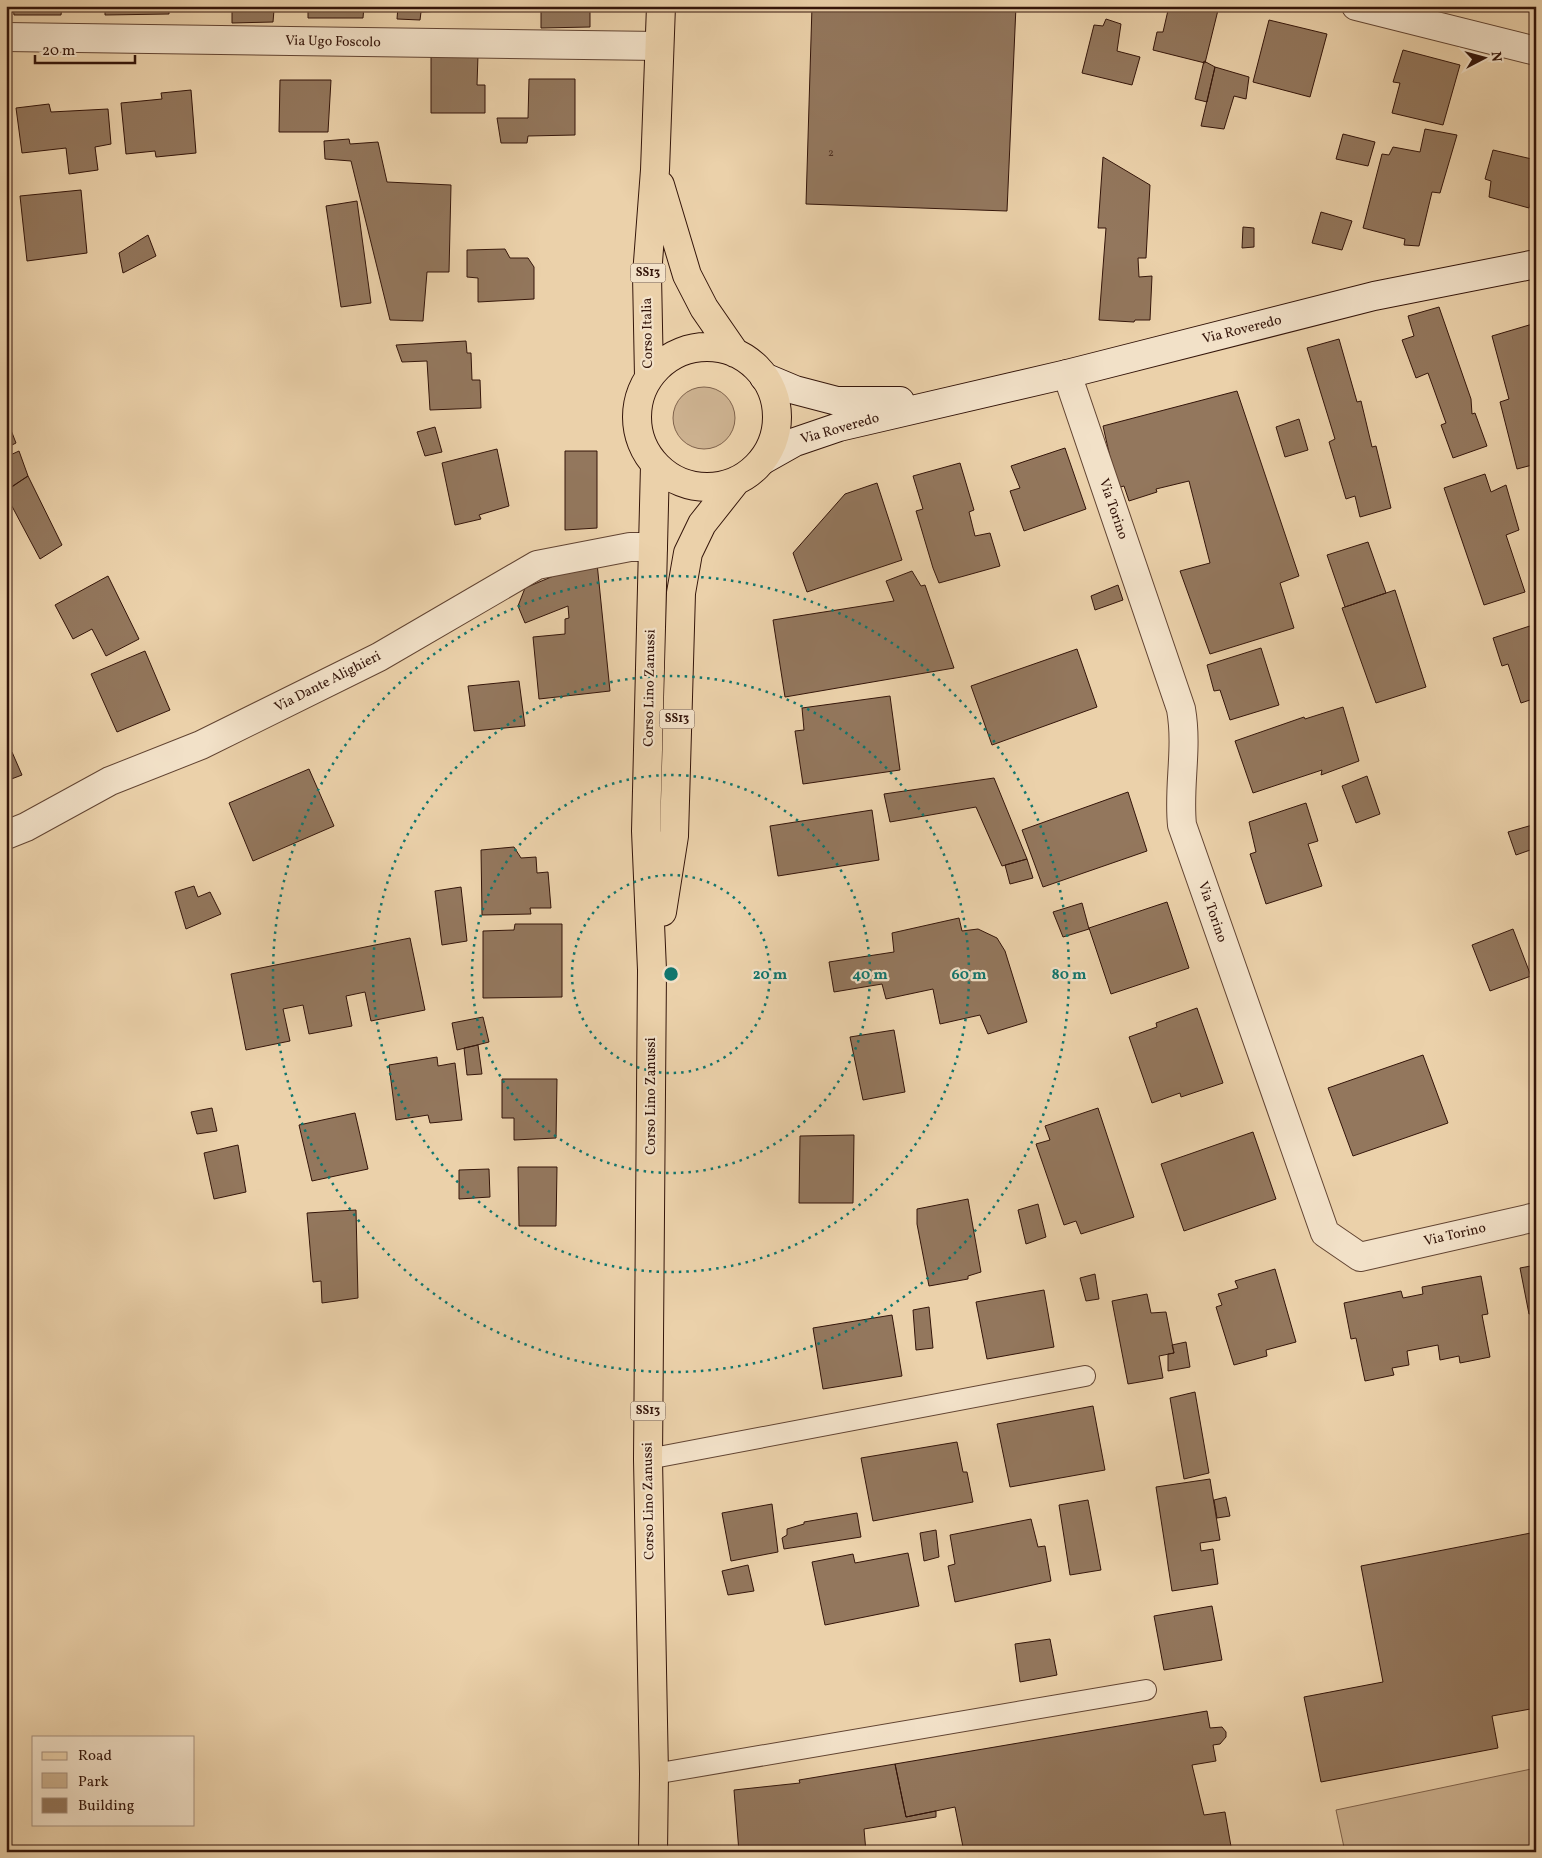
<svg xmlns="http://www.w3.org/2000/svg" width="1542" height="1858" font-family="Vollkorn,serif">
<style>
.green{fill:#ccb18f;stroke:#80634c}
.building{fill:#93775d;stroke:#34150a}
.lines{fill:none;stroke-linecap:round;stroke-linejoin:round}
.service-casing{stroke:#624432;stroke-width:22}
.minor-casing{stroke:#624432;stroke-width:30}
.secondary-casing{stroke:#34150a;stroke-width:30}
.primary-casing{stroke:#34150a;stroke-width:30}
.service{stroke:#f2e1c8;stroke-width:20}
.minor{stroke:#f2e1c8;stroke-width:28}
.secondary{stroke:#f2e1c8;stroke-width:28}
.primary{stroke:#ebd1aa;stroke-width:28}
.ring{fill:none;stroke:#0f766e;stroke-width:2.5;stroke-dasharray:2.5 5}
.labels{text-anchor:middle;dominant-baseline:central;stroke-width:4.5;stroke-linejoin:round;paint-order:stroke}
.number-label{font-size:11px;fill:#4c2e1f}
.shield{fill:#f2e1c8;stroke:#6d5243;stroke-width:1}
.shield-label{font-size:12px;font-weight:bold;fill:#34150a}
.street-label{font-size:14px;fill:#34150a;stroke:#f2e1c8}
.centre{fill:#0f766e;stroke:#f2e1c8;stroke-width:2.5}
.ring-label{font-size:15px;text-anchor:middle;font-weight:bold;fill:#0f766e;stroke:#f2e1c8;stroke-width:4.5;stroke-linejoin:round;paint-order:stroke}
</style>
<rect width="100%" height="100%" fill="#ebd1aa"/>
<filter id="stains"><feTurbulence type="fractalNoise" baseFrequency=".004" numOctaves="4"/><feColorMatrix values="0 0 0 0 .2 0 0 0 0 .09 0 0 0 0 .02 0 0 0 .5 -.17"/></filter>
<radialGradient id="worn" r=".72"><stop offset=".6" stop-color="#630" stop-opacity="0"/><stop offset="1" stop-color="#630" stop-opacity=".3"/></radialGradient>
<path class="green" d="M673 418a31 31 0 1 1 62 0a31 31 0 1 1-62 0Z
M1536 1768V1852H1345L1336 1810Z"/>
<path class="building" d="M13 6H62L61 15H14Z
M105 6H169V14L105 15Z
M232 6H288V10H274L273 22 232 23Z
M308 6H364L363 18H308Z
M398 6H444L443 11 421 12 420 20 397 19Z
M541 6H590V27L541 28Z
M812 6H1016L1007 211 806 204Z
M1169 6H1219L1205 63 1153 50 1157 32H1163Z
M1106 19 1121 24 1117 51 1140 57 1132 85 1082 73 1094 25 1103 26Z
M1269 20 1327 34 1310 97 1253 82Z
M1403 50 1460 65 1443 125 1392 113 1400 83 1393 82Z
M431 55H478L477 85H485V113H431Z
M1204 61 1215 67 1207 102 1195 99Z
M1215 67 1249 77 1246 99 1234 96 1224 129 1201 126Z
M529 79H575V135L528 136 527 143H501L497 118H528Z
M280 80H331L328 132H279Z
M191 90 196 153 156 157 155 151 126 154 121 103 162 99 161 93Z
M49 104 51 112 108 109 111 144 95 147 98 170 69 174 66 148 22 153 16 108Z
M1425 129 1457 135 1440 193 1432 192 1419 246 1404 245 1405 239 1363 228 1382 154 1389 155 1393 147 1420 152Z
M1343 134 1375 142 1368 166 1336 159Z
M349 139 350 144 378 142 387 182 451 185 449 272H427L423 321 390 320 351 161 325 159 324 141Z
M1493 150 1536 160V182L1529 208 1489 197 1491 181 1485 179Z
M1103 157 1150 185 1146 258H1138L1139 277 1152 276 1150 320H1135L1134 322 1099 320 1106 228H1098Z
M81 190 87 253 27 261 20 196Z
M357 201 371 303 341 307 326 206Z
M1321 212 1352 221 1342 250 1312 243Z
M1243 227 1254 228V247L1242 248Z
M148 235 156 256 123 273 119 253Z
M505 249 510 258H528L534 267V299L478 302V278L467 277V250Z
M1439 307 1471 399 1472 414 1475 413 1487 446 1453 458 1441 425 1446 423 1428 373 1416 378 1402 340 1414 336 1408 316Z
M1536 323V464L1517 469 1500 402 1509 399 1492 336Z
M1339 339 1357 402 1361 401 1372 447 1376 446 1391 508 1360 517 1355 496 1346 499 1329 442 1335 439 1307 348Z
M466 341 467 353H471L472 380H480L481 408 430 410 427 361 402 362 396 345Z
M1237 391 1299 576 1280 583 1294 628 1210 654 1180 571 1210 563 1189 481 1156 489 1157 492 1129 501 1124 486 1117 488 1103 426Z
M1299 419 1308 450 1285 457 1276 427Z
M9 425 16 443 6 448V426Z
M435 427 442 452 425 456 417 432Z
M1065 448 1086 509 1024 531 1010 491 1020 488 1011 466Z
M497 449 509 506 479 515 481 519 455 525 442 463Z
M19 451 28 476 11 487 6 479V457Z
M565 451H597V528L565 530Z
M960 463 974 510 969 512 975 536 990 533 1000 566 939 583 933 568 916 511 923 509 913 476Z
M1485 474 1491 492 1506 485 1519 530 1506 535 1525 592 1484 605 1444 488Z
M28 476 62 545 40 559 6 495V491Z
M877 483 902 560 807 592 793 553 845 494Z
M1368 542 1386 593 1345 607 1327 555Z
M597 563 610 691 539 699 533 637 565 634V619L569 618 568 606 525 623 518 606 525 588 563 572Z
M912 571 921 586 925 585 954 668 785 697 773 620 894 601 886 581Z
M108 576 139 639 106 656 92 629 73 639 55 605Z
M1118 585 1123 600 1095 610 1091 596Z
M1395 590 1426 687 1376 703 1342 608Z
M1536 624V698L1521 703 1508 664 1502 666 1493 638Z
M1261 648 1279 705 1230 720 1220 690 1214 691 1207 665Z
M1077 649 1097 707 992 745 971 686Z
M145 651 170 710 117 732 91 674Z
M519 681 525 726 474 731 468 686Z
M890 696 900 770 803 784 795 731 804 730 802 708Z
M1343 707 1359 761 1321 775 1322 770 1253 793 1235 741 1304 717 1305 719Z
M12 752 22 775 6 781V754Z
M309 769 334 826 253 861 229 803Z
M1367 776 1380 814 1356 823 1342 786Z
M994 778 1027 859 1002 866 976 807 890 822 884 794Z
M1128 792 1147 851 1043 887 1022 830Z
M1306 803 1318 841 1308 844 1322 886 1266 904 1250 854 1256 852 1249 822Z
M872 810 879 860 778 876 770 826Z
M1536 824V848L1516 855 1508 832Z
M514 847 521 858 536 857 537 873 548 872 551 908H530L531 914 482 915 481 850Z
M1027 859 1033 878 1010 884 1005 865Z
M194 886 198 897 210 892 221 914 186 929 175 892Z
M461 887 467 941 442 945 435 891Z
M1167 902 1189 968 1111 994 1089 928Z
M1082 903 1089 929 1063 937 1053 912Z
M959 918 962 931 978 929 997 938 1005 951 1027 1022 988 1034 980 1015 940 1024 933 989 886 999 882 984 834 992 829 962 894 952 892 933Z
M515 924H562V997L483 998V931L514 930Z
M1513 929 1531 976 1490 991 1472 945Z
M410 938 425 1010 371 1021 365 992 346 996 352 1026 309 1034 303 1005 283 1009 290 1041 246 1050 231 974Z
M1197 1008 1223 1083 1181 1097 1180 1093 1152 1103 1129 1037 1157 1027 1156 1023Z
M483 1017 489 1042 457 1050 452 1023Z
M894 1030 905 1092 863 1100 850 1037Z
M478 1045 482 1074 467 1075 464 1048Z
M1423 1055 1448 1123 1353 1156 1328 1088Z
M437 1057 438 1066 455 1063 462 1120 430 1123 428 1115 396 1120 389 1065Z
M502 1079H557L556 1138 514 1140V1118H502Z
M212 1108 217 1131 197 1134 191 1112Z
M1098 1108 1134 1217 1081 1234 1076 1221 1064 1225 1036 1144 1050 1140 1045 1126Z
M355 1113 368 1169 312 1181 299 1125Z
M1253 1132 1276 1199 1184 1231 1161 1164Z
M854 1135 853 1203H799L800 1136Z
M238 1145 246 1192 214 1199 204 1153Z
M518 1167H557L556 1226H519Z
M489 1169 490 1197 459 1199V1170Z
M968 1199 981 1272 968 1276V1279L929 1286 917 1224V1209Z
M1038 1204 1046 1237 1026 1244 1018 1210Z
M356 1210 358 1298 322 1303 321 1281 313 1282 307 1213Z
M1536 1265V1317L1535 1313 1529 1314 1520 1268Z
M1275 1269 1296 1342 1266 1350 1267 1356 1234 1365 1216 1307 1222 1305 1218 1294 1238 1288 1235 1281Z
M1095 1274 1099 1299 1086 1301 1080 1278Z
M1481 1276 1488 1314 1482 1315 1490 1357 1460 1363 1459 1356 1440 1360 1438 1345 1407 1351 1409 1365 1392 1368 1394 1375 1365 1381 1356 1338 1351 1339 1344 1303 1401 1291 1403 1298 1423 1294 1422 1287Z
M1044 1290 1054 1347 987 1359 976 1302Z
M1147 1294 1151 1313 1166 1312 1174 1353 1159 1356 1163 1378 1128 1384 1112 1301Z
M929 1307 933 1348 916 1350 913 1310Z
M892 1315 902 1376 823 1389 813 1328Z
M1186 1342 1190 1367 1168 1371V1354L1174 1353 1172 1345Z
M1195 1392 1209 1473 1184 1479 1170 1398Z
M1093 1406 1105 1470 1010 1487 997 1424Z
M957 1442 963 1472H967L973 1502 873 1521 861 1458Z
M1210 1479 1220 1540 1200 1543 1201 1551 1213 1549 1218 1584 1172 1591 1156 1487Z
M1226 1497 1230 1516 1217 1518 1214 1500Z
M1088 1500 1101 1570 1070 1575 1059 1505Z
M772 1504 778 1552 731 1561 722 1513Z
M857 1513 861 1537 784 1549 782 1538 787 1535V1529L804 1524V1522Z
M1031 1519 1038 1547 1045 1546 1051 1581 955 1602 948 1566 955 1564 950 1535Z
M936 1530 939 1557 924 1561 920 1533Z
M1536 1532V1708L1492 1716 1498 1748 1321 1782 1304 1697 1383 1682 1361 1566Z
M908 1553 919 1606 825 1625 812 1562 853 1554 855 1563Z
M748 1565 754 1591 728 1595 722 1571Z
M1212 1606 1222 1660 1164 1670 1154 1616Z
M1050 1639 1057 1675 1020 1682 1015 1644Z
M1207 1711 1210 1728 1222 1727 1226 1732V1737L1220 1744 1213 1745 1216 1761 1192 1765 1204 1815 1225 1812 1232 1852H964L955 1807 906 1817 895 1764Z
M895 1764 906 1817 936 1811V1817L864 1829 866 1852H739L734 1790 800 1783 799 1780Z"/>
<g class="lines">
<g class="service-casing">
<path id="service" d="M648 1459 1085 1376
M654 1774 1146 1690"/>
</g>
<g class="minor-casing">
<path id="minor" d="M1356 6 1536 51
M6 37 659 46
M1067 374 1181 709C1188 749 1178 786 1182 825L1325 1233 1360 1257 1536 1217
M6 835 26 827 110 781 201 745 379 657 537 565 630 547H653"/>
</g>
<g class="secondary-casing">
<path id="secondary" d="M764 377 795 390 837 401H900
M763 460 795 442 839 427 1067 374 1374 296 1536 264"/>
</g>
<g class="primary-casing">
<path id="primary" d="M660 185 687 275 704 308 735 353
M637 417a70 70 0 1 1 140 0a70 70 0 1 1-140 0Z
M649 377 647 275 655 170 661 6
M662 912 674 836 681 593 688 553 702 524 736 481
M653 1852 654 1774 648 1459 652 970 646 831 655 465"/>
</g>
<use href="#service" class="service"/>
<use href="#minor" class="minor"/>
<use href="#secondary" class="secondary"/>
<use href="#primary" class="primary"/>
</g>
<g class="ring">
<circle cx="671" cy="974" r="99"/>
<circle cx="671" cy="974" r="199"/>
<circle cx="671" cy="974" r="298"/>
<circle cx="671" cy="974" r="398"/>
</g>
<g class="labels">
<g class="number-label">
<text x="831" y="153">2</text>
</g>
<g class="shield">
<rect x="630.5" y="263.5" width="35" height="19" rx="4"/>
<rect x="659.5" y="709.5" width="35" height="19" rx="4"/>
<rect x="630.5" y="1401.5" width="35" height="19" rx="4"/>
</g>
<g class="shield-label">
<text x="648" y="273">SS13</text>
<text x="677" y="719">SS13</text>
<text x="648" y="1411">SS13</text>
</g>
<g class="street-label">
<text transform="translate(333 42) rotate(1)">Via Ugo Foscolo</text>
<text transform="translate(1242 330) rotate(-14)">Via Roveredo</text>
<text transform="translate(648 333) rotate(-91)">Corso Italia</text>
<text transform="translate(840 429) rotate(-16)">Via Roveredo</text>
<text transform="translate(1113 509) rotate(71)">Via Torino</text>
<text transform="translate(328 682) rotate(-27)">Via Dante Alighieri</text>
<text transform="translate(650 688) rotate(-89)">Corso Lino Zanussi</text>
<text transform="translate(1212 912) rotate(71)">Via Torino</text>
<text transform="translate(651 1096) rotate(-90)">Corso Lino Zanussi</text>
<text transform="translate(1455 1235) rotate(-13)">Via Torino</text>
<text transform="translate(649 1501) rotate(-91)">Corso Lino Zanussi</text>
</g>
</g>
<circle cx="671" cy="974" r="8" class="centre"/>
<g class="ring-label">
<text x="770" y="979">20 m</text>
<text x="870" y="979">40 m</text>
<text x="969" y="979">60 m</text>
<text x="1069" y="979">80 m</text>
</g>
<rect width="1542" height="1858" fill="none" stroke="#ebd1aa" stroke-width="25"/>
<rect x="8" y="8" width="1527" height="1843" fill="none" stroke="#34150a" stroke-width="2.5"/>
<rect x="12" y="12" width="1517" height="1833" fill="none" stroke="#34150a"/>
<rect x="32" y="1736" width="162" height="90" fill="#f2e1c8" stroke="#a68f7c"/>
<rect x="42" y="1752" width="25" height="8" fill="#ebd1aa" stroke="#a68f7c"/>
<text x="78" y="1760" font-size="15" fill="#34150a">Road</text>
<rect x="42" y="1773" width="25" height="15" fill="#ccb18f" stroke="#a68f7c"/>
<text x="78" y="1786" font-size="15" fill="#34150a">Park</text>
<rect x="42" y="1798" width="25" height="15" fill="#93775d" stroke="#a68f7c"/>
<text x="78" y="1810" font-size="15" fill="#34150a">Building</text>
<g transform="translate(1484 58) rotate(84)" stroke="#f2e1c8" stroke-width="4" paint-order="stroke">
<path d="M0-4L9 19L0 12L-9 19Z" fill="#34150a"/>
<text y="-8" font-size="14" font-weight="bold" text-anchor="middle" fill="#34150a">N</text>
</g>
<path d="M35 55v8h100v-8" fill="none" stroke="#34150a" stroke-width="2.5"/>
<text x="42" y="55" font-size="15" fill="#34150a" stroke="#f2e1c8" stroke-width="4" paint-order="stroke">20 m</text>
<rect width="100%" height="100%" filter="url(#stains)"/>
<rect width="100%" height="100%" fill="url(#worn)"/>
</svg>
